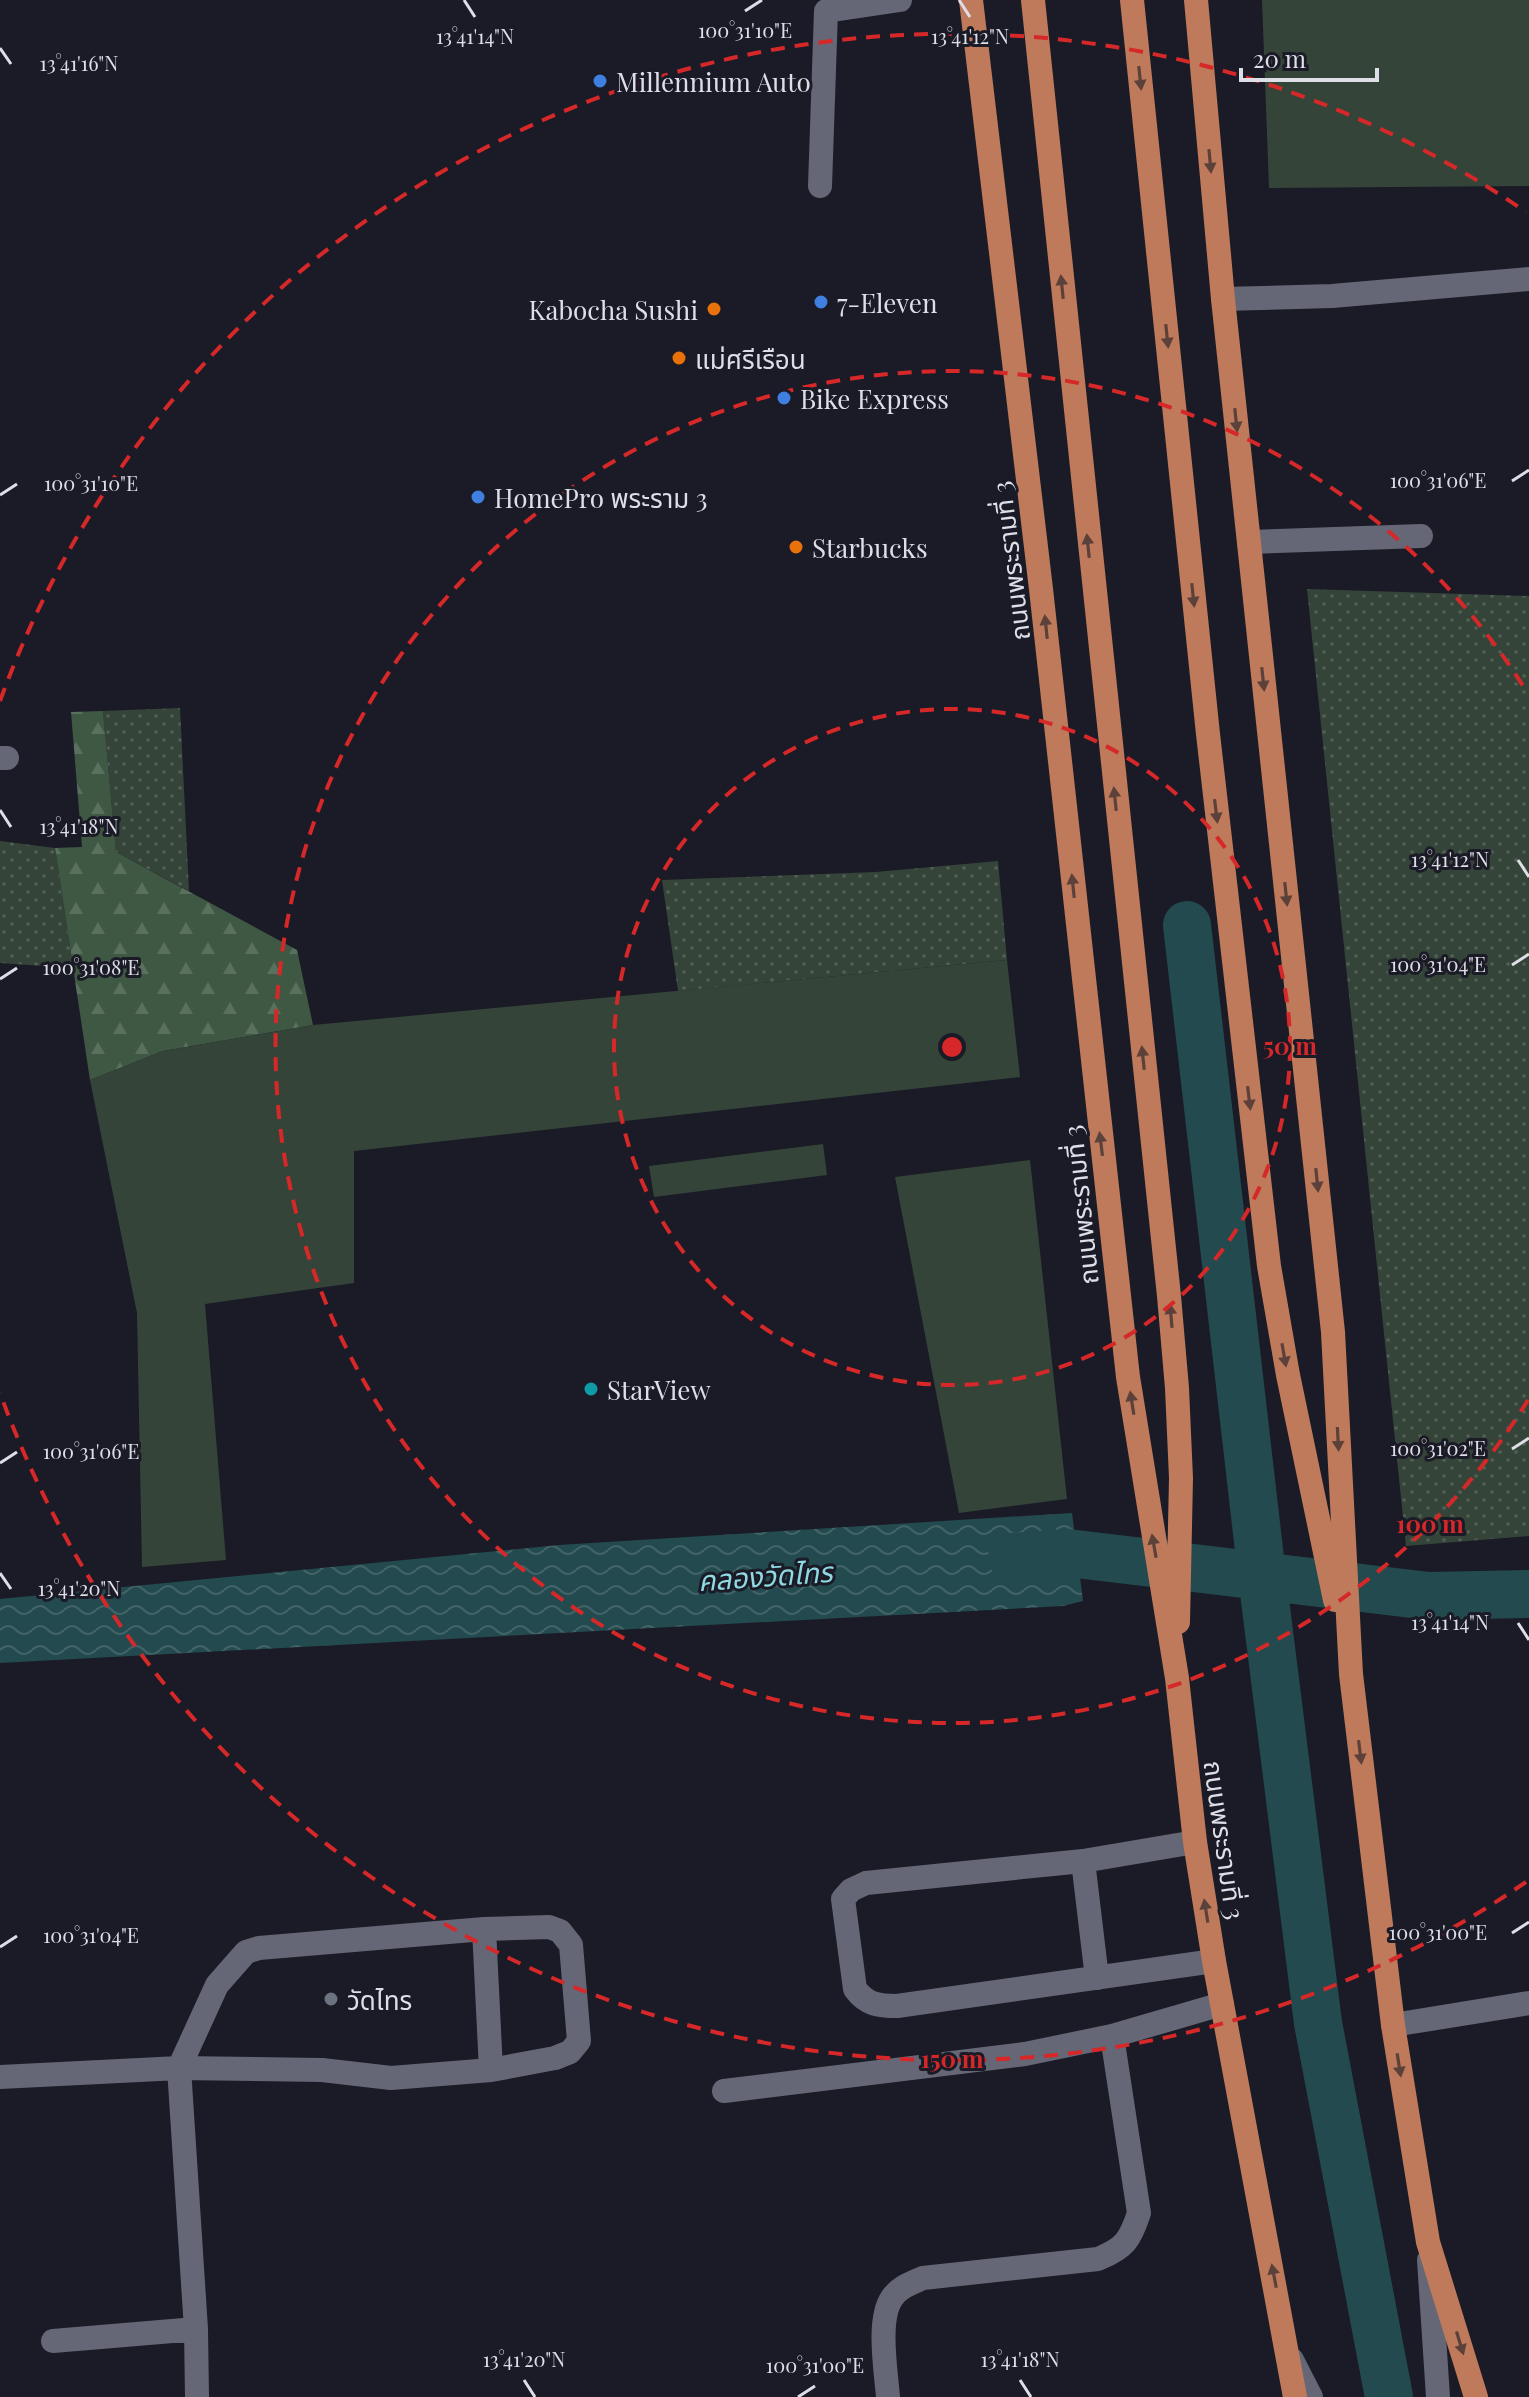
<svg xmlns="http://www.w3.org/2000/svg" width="1529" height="2397" font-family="'Playfair Display','Noto Sans Thai',serif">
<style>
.grass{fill:url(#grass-dots)}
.forest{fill:url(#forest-firs)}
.green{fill:#354438}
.water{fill:url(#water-waves)}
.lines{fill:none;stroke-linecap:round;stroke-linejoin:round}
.canal{stroke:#234a4e;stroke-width:48}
.lane{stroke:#666776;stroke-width:24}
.primary{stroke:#be7a5a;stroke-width:24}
.oneway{fill:#5c413b}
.ticks{fill:none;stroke:#dedee7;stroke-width:3}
.ring{fill:none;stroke:#d62828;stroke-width:4;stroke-dasharray:14 10}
.shop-dot{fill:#3f7fe0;stroke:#1a1b26;stroke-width:3}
.food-dot{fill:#e8710a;stroke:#1a1b26;stroke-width:3}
.culture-dot{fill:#0f9aa8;stroke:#1a1b26;stroke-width:3}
.worship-dot{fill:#6b7280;stroke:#1a1b26;stroke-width:3}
.labels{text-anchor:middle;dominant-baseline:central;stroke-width:6;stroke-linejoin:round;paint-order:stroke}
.poi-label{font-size:26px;fill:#dedee7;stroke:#1a1b26;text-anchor:start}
.street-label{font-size:26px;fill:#dedee7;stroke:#1a1b26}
.water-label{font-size:28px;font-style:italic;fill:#8fd9e2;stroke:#1a1b26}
.ticks-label{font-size:20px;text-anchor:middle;fill:#dedee7;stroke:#1a1b26;stroke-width:6;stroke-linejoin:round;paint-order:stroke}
.centre{fill:#d62828;stroke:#1a1b26;stroke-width:4}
.ring-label{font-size:24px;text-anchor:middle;font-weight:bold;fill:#d62828;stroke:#1a1b26;stroke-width:6;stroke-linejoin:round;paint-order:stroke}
</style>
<defs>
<pattern id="grass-dots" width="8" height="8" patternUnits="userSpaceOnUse" patternTransform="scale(2)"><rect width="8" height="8" fill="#354438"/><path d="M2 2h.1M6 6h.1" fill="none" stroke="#525f55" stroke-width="1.8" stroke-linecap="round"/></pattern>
<pattern id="forest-firs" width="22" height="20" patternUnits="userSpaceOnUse" patternTransform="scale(2)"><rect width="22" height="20" fill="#3f5843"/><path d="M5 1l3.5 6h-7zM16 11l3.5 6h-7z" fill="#5a705e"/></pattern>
<pattern id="water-waves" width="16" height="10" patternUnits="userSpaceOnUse" patternTransform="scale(2)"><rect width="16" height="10" fill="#234a4e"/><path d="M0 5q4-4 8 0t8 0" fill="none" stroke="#426468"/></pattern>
</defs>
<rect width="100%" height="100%" fill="#1a1b26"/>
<path class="grass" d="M1307 589 1529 596V1536L1406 1546Z
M180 708 189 891 116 852 103 711Z
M0 841 55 848 73 968 0 963Z
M998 861 1007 960 678 991 662 880 876 872Z"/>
<path class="forest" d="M103 711 116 852 297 950 313 1025 163 1051 90 1080 55 848 82 847 71 712Z"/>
<path class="green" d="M1262 0H1529V186L1269 188Z
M1007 960 1020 1077 354 1151V1283L205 1304 226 1560 142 1567 137 1313 90 1080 163 1051 313 1025Z
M823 1144 827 1175 654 1197 649 1166Z
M1030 1160 1067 1499 959 1513 895 1177Z"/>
<path class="water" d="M1072 1513 1083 1601 1063 1606 0 1663V1599L559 1545Z"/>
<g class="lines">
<path class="canal" d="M1187 925 1262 1576 1318 2023 1389 2397
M1012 1557 1068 1553 1429 1596 1529 1594"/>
<path class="lane" d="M820 186 826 11 900 0
M1223 299 1332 296 1529 279
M1249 542 1421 536
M0 758H7
M1195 1842 1083 1861 866 1883 851 1890 843 1899 855 1989C867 2005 879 2006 897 2006L1214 1961
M1083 1861 1097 1978
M484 1929 491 2070
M1393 2025 1529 2003
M0 2077 179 2068 322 2070 391 2078 491 2070 555 2058 570 2052 579 2041 571 1945 560 1931 549 1927 484 1929 259 1948 246 1952 217 1985 179 2068 196 2329 197 2397
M724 2091 1025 2054 1112 2036 1222 2004
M1429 2260 1438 2397
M53 2341 196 2329
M1292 2360 1311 2397
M888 2397C886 2371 877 2319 892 2298 899 2287 912 2283 923 2278L1098 2259C1125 2248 1130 2240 1139 2213L1112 2036"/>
<path class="primary" d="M971 0 1041 589 1128 1377 1177 1678 1195 1842 1214 1961 1295 2397
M1033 0 1169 1296 1177 1388 1181 1478 1178 1622
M1132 0 1208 734 1269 1266 1288 1375 1335 1600
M1196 0 1223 299 1333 1332 1351 1674 1393 2025 1428 2242 1476 2397"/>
</g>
<defs><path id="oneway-solid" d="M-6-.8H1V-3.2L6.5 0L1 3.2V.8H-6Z" transform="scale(2)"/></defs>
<g class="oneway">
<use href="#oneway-solid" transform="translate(1140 78) rotate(84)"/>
<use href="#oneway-solid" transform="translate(1210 161) rotate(85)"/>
<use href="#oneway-solid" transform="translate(1062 287) rotate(-96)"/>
<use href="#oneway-solid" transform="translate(1167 336) rotate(84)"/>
<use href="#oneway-solid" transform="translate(1236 420) rotate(84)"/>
<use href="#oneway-solid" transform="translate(1088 546) rotate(-96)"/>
<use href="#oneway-solid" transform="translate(1193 595) rotate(84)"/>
<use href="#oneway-solid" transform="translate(1046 627) rotate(-96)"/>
<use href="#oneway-solid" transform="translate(1263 679) rotate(84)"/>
<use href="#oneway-solid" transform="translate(1115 799) rotate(-96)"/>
<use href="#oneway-solid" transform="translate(1216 811) rotate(83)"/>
<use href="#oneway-solid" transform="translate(1073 886) rotate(-96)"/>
<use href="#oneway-solid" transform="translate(1286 894) rotate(84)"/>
<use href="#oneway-solid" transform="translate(1143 1058) rotate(-96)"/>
<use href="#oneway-solid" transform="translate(1249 1098) rotate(83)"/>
<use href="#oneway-solid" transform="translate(1101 1144) rotate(-97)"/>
<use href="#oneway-solid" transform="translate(1317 1180) rotate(84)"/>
<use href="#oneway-solid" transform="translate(1171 1316) rotate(-95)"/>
<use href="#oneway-solid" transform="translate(1284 1355) rotate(80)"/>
<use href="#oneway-solid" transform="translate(1132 1403) rotate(-99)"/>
<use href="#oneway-solid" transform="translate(1338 1439) rotate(87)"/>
<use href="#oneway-solid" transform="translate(1154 1546) rotate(-100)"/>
<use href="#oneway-solid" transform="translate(1360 1752) rotate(83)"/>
<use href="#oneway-solid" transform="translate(1206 1911) rotate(-99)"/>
<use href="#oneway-solid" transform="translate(1399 2065) rotate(81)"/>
<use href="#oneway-solid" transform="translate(1274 2276) rotate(-101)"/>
<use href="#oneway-solid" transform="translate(1460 2343) rotate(73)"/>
</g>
<path class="ticks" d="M464 0 475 17M959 0 970 17M745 11 762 0M0 48 11 64M1512 481 1529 470M0 495 17 484M0 810 11 827M1518 860 1529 877M1512 965 1529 954M0 979 17 968M1512 1449 1529 1438M0 1463 17 1452M0 1573 11 1589M1518 1623 1529 1640M1512 1933 1529 1922M0 1947 17 1936M524 2380 535 2397M1020 2380 1031 2397M798 2397 815 2386"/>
<g class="ring">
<circle cx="952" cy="1047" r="338"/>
<path d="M1528 1400A676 676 0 1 1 1528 694"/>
<path d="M1526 1882A1013 1013 0 0 1 0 1393M0 701A1013 1013 0 0 1 1526 212"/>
</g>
<g class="shop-dot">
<circle cx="600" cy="81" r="8"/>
<circle cx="821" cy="302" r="8"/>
<circle cx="784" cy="398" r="8"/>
<circle cx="478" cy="497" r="8"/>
</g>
<g class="food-dot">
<circle cx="714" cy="309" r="8"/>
<circle cx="679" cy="358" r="8"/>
<circle cx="796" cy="547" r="8"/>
</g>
<circle class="culture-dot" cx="591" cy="1389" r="8"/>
<circle class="worship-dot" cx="331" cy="1999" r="8"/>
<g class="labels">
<g class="poi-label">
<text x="616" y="81">Millennium Auto</text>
<text x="837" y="302">7-Eleven</text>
<text x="698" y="309" text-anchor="end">Kabocha Sushi</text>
<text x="695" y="358">แม่ศรีเรือน</text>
<text x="800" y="398">Bike Express</text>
<text x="494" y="497">HomePro พระราม 3</text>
<text x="812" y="547">Starbucks</text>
<text x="607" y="1389">StarView</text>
<text x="347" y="1999">วัดไทร</text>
</g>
<g class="street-label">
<text transform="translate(1010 561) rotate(-97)">ถนนพระรามที่ 3</text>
<text transform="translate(1080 1205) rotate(-96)">ถนนพระรามที่ 3</text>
<text transform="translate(1225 1840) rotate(82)">ถนนพระรามที่ 3</text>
</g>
<g class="water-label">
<text transform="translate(765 1575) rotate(-4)">คลองวัดไทร</text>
</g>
</g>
<g class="ticks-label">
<text x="745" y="38">100°31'10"E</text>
<text x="475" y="44">13°41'14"N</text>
<text x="970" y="44">13°41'12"N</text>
<text x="79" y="71">13°41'16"N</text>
<text x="1438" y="488">100°31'06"E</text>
<text x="91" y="491">100°31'10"E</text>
<text x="79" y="834">13°41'18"N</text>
<text x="1450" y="867">13°41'12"N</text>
<text x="1438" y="972">100°31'04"E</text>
<text x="91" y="975">100°31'08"E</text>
<text x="1438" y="1456">100°31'02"E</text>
<text x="91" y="1459">100°31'06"E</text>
<text x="79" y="1596">13°41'20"N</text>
<text x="1450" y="1630">13°41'14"N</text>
<text x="1438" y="1940">100°31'00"E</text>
<text x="91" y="1943">100°31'04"E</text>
<text x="524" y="2367">13°41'20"N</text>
<text x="1020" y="2367">13°41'18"N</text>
<text x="815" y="2373">100°31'00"E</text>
</g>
<circle cx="952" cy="1047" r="12" class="centre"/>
<g class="ring-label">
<text x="1290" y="1055">50 m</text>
<text x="1430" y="1533">100 m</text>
<text x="952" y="2068">150 m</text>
</g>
<path d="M1241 68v12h136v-12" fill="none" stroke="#dedee7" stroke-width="4"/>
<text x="1253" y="68" font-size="24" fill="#dedee7" stroke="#1a1b26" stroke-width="6" paint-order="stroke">20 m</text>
</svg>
